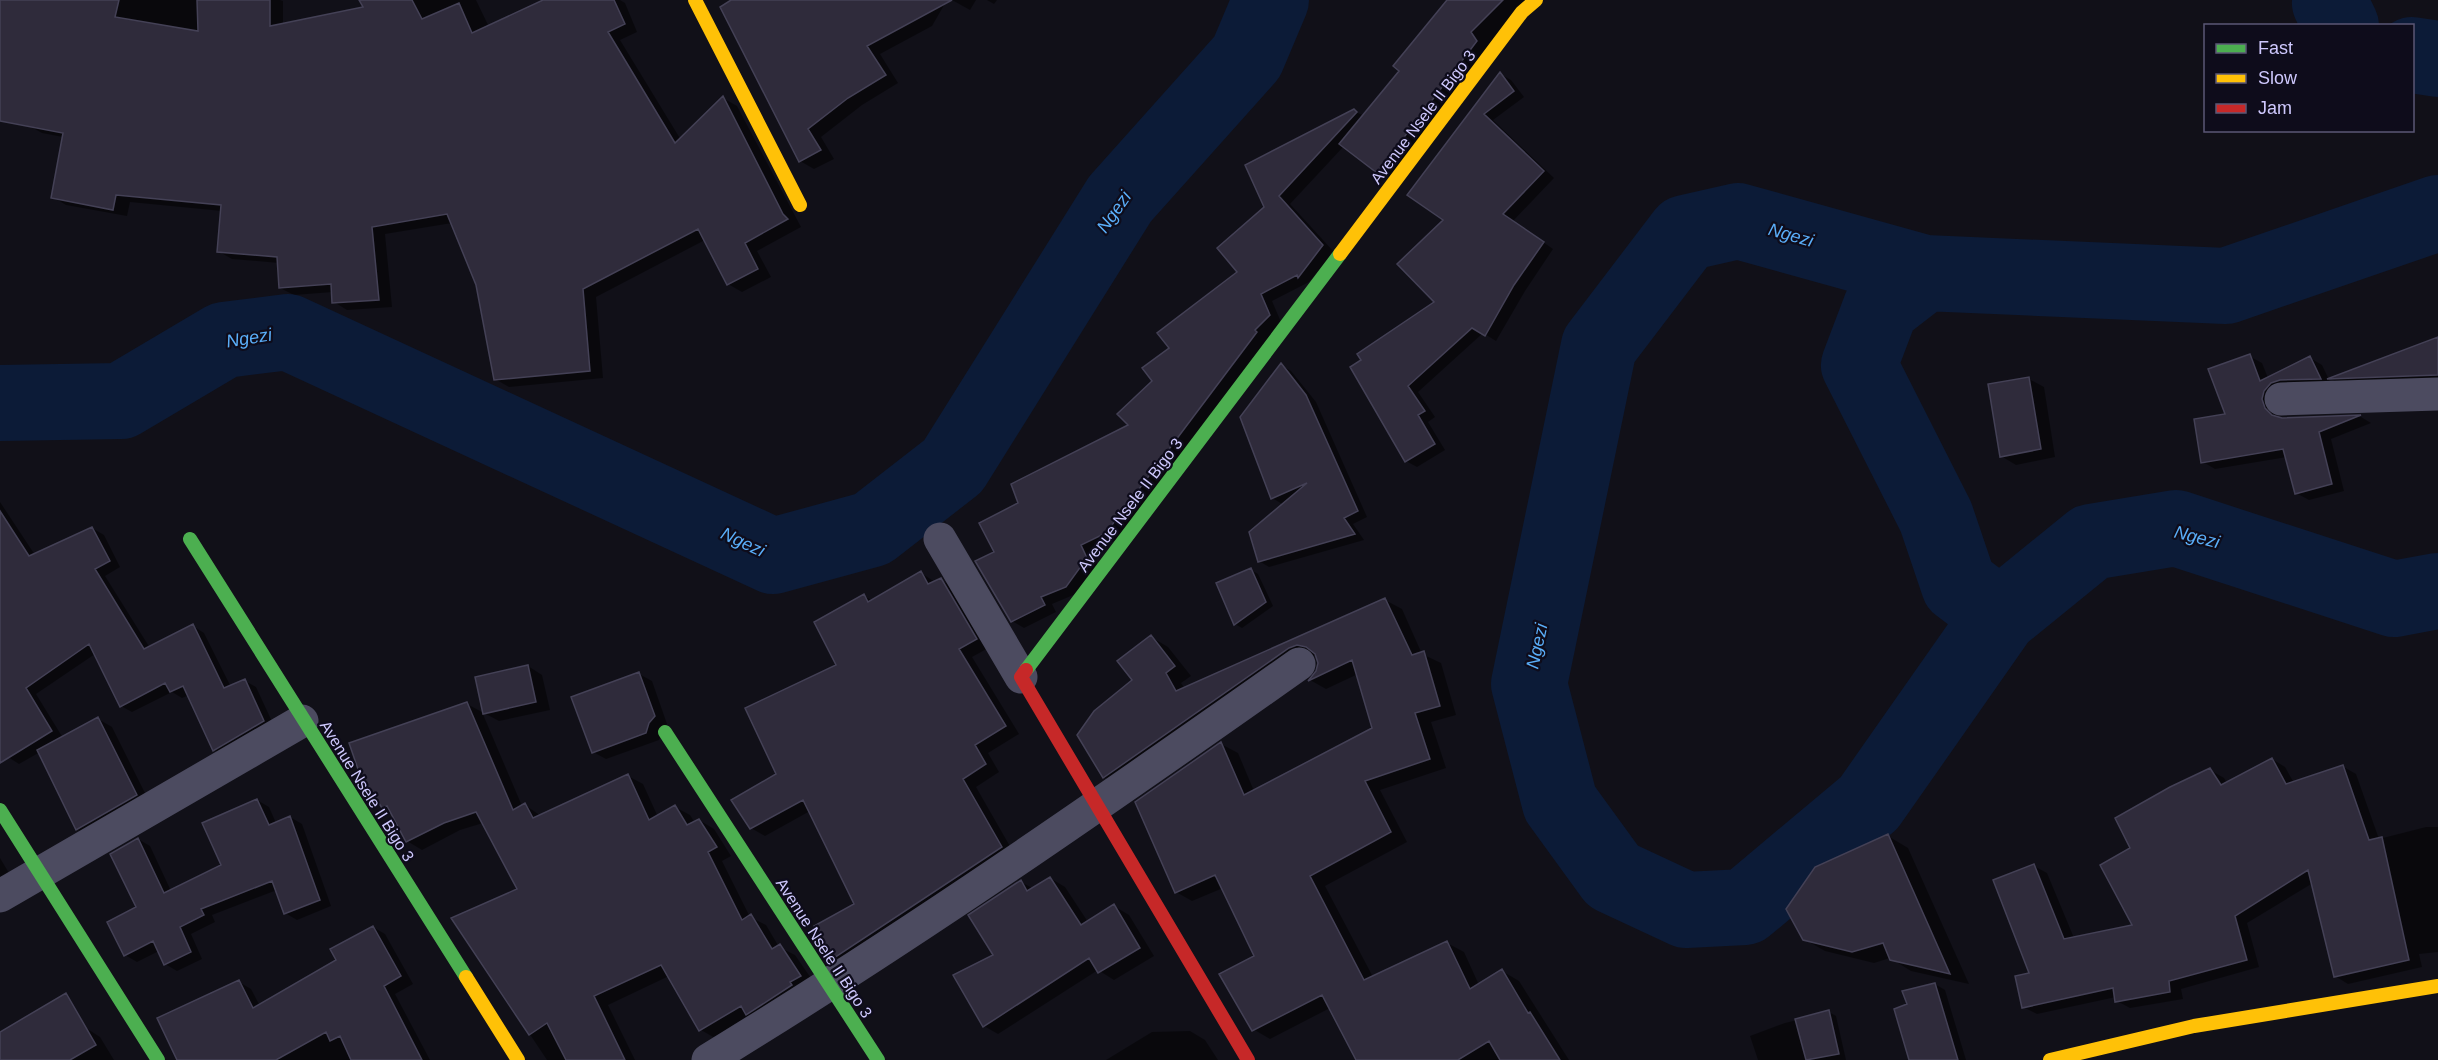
<svg xmlns="http://www.w3.org/2000/svg" width="2438" height="1060" font-family="Helvetica,sans-serif">
<style>
.shadow{fill:#0007}
.lines{fill:none;stroke-linecap:round;stroke-linejoin:round}
.river{stroke:#0c1b37;stroke-width:76}
.building{fill:#2f2b3b;stroke:#444156;stroke-width:1.5}
.street{stroke:#4c4b60;stroke-width:33}
.fast{stroke:#4caf50;stroke-width:14}
.slow{stroke:#ffc107;stroke-width:14}
.jam{stroke:#c62828;stroke-width:14}
.labels{text-anchor:middle;dominant-baseline:central;stroke-width:4.5;stroke-linejoin:round;paint-order:stroke}
.street-label{font-size:16px;fill:#cec8fd;stroke:#0e0c1b}
.water-label{font-size:18px;font-style:italic;fill:#5aaef9;stroke:#0e0c1b}
</style>
<rect width="100%" height="100%" fill="#111018"/>
<path class="shadow" d="M0 0H280L283 1V25L365 9 361 0H476L489 27 543 0H620L625 3 637 32 620 40 681 140 723 98 737 106 801 227 757 251 771 277 742 292 728 284 705 240 596 297 603 378 509 387 495 379 477 284 452 223 385 234 392 307 347 310 334 302 333 292 294 295 280 288 279 263 232 259 218 251 222 211 130 202 127 216 66 205 53 197 63 137 42 133 28 125 0 78Z
M734 0H947L932 26 880 54 898 83 862 105 821 137 834 159 814 169 800 161 722 8Z
M952 0H976L970 10Z
M987 0H997L994 4Z
M1449 0H1526L1393 180 1344 146 1290 204 1334 252 1309 282 1272 301 1281 322 1118 539 1092 552 1098 566 1078 593 1052 604 1056 612 1024 628 1012 621 996 553 1020 504 1130 425 1171 348 1239 272 1266 208 1354 111 1364 116 1401 71Z
M1500 74 1511 80 1524 97 1493 120 1554 178 1513 221 1553 249 1525 291 1496 341 1483 333 1418 392 1435 417 1428 422 1445 450 1417 467 1406 461 1363 360 1436 302 1445 220 1410 195Z
M2438 339V382L2341 385 2331 379Z
M2249 356 2262 363 2268 378 2310 358 2322 365 2332 386 2275 408 2278 419 2361 417 2371 423 2331 439 2344 491 2309 500 2296 493 2287 457 2215 469 2203 462 2227 415Z
M1281 365 1291 371 1316 402 1367 517 1353 524 1364 540 1269 567 1259 561 1284 505 1272 498Z
M2029 379 2044 387 2055 457 2016 465 2001 456Z
M0 502 35 555 92 528 104 535 120 567 105 576 150 648 193 626 204 633 231 687 245 681 256 687 275 728 226 756 214 750 189 695 182 698 172 692 132 712 121 706 95 654 36 694 63 738 98 719 112 727 150 803 91 837 77 829 40 752 19 764 8 757 0 745Z
M1251 570 1258 574 1273 606 1242 628 1235 624Z
M921 573 935 582 941 580 955 588 990 647 972 657 1019 734 988 753 999 772 976 787 1015 855 849 965 835 957 856 905 810 811 765 836 751 828 778 774 838 666 864 596 873 601Z
M1385 600 1402 609 1422 654 1441 663 1456 715 1431 722 1446 768 1380 790 1407 842 1325 886 1373 977 1447 943 1464 952 1479 985 1502 971 1519 981 1569 1060H1399L1330 1008 1270 1039 1253 1029 1256 956 1223 888 1192 901 1176 892 1221 744 1238 753 1254 791 1374 728 1358 674 1326 689 1310 680 1318 672 1319 663 1316 655 1306 657 1121 787 1104 777 1134 681 1151 637 1168 647 1191 676 1181 683 1185 689Z
M528 666 542 675 550 710 499 721 484 713Z
M639 674 652 681 667 724 659 740 606 759 593 752Z
M467 704 482 712 522 806 525 805 541 816 628 776 643 784 658 817 675 807 690 815 695 823 699 820 714 829 731 856 722 861 750 917 766 925 779 947 795 955 815 984 715 1038 701 1030 669 976 608 1005 635 1060H547L453 919 519 889 483 823 460 830 422 850 407 841 392 813 383 807Z
M2272 759 2285 767 2294 783 2342 766 2356 774 2379 839 2426 827H2438V952L2419 954 2422 967 2348 984 2335 976 2313 883 2247 923 2259 967 2181 989 2183 999 2130 1008 2117 1001 2116 997 2037 1014 2023 1007 2031 974 2034 866 2047 873 2074 938 2134 926 2132 848 2210 770 2224 778 2227 783Z
M257 800 269 807 276 823 290 817 302 824 331 906 297 920 285 913 277 890 212 915 215 922 191 934 202 959 177 971 165 964 159 951 137 962 125 955 138 908V839L150 846 171 891 223 865Z
M1888 836 1908 848 1969 984 1911 971 1890 958 1874 963 1825 951 1804 939Z
M0 858 15 883 0 894Z
M1050 878 1065 887 1088 922 1114 906 1129 915 1154 956 1114 980 1098 970 998 1034 984 1026 995 955 1021 882 1034 889Z
M373 927 385 934 413 984 395 994 430 1060H180L239 982 251 989 260 1006 339 960Z
M1935 984 1945 990 1966 1060H1910L1909 1005Z
M1829 1012 1836 1016 1846 1060H1758L1750 1036 1785 1023Z
M86 1028 100 1037 114 1060H33Z
M1190 1031 1205 1040 1218 1060H1106L1152 1032Z"/>
<g class="lines">
<path class="river" d="M2331 0 2330 3 2341 26
M2412 55 2438 59
M2438 213 2226 286 1925 273 1738 221 1685 233 1599 346 1529 684 1560 803 1613 876 1686 910 1745 907 1869 803 2000 616 2091 542 2176 528 2394 599 2438 591
M1925 273 1881 307 1859 365 1936 517 1959 585 2000 616
M0 403 121 401 224 340 288 332 773 556 872 529 953 466 1120 199 1247 57 1271 0"/>
</g>
<path class="building" d="M0 0H119L115 17 198 31 197 0H270V26L363 7 359 0H412L422 19 459 3 472 33 543 0H614L625 24 608 32 675 143 723 96 783 214 788 219 745 243 758 269 727 285 698 229 583 289 590 371 494 380 476 285 447 214 372 227 379 300 332 303 331 284 279 288 277 257 217 252 221 205 116 195 113 210 51 198 63 133 0 121Z
M731 0H952L867 46 886 75 848 98 808 129 821 150 799 162 720 7Z
M1447 0H1503L1471 32 1477 41 1377 173 1339 144 1399 71 1393 66Z
M1500 72 1514 91 1484 114 1544 171 1503 214 1544 242 1514 285 1485 336 1472 328 1408 386 1425 411 1418 415 1435 444 1405 462 1350 367 1361 360 1357 354 1434 302 1397 264 1443 220 1407 195Z
M1354 109 1357 112 1279 196 1323 245 1298 278 1297 275 1261 294 1270 315 1255 330 1257 332 1106 533 1081 545 1087 558 1066 587 1041 597 1045 605 1011 622 975 561 994 552 979 523 1018 503 1011 484 1128 425 1117 414 1152 381 1142 368 1169 348 1157 333 1237 272 1217 248 1264 207 1245 165Z
M2438 337V375L2327 379Z
M2250 354 2260 381 2310 356 2321 379 2280 380 2271 383 2264 391 2262 399 2265 408 2272 415 2282 418 2361 415 2319 432 2332 484 2295 494 2283 449 2201 463 2194 419 2225 414 2208 369Z
M1281 363 1306 395 1358 511 1344 518 1355 534 1258 562 1249 532 1307 483 1271 499 1240 417Z
M2029 377 2041 449 2000 457 1988 384Z
M0 511 29 556 92 527 110 561 95 569 144 649 193 624 224 688 245 679 264 721 213 751 183 686 170 692 165 683 120 707 89 644 26 688 52 731 0 763Z
M1251 568 1266 602 1234 625 1216 583Z
M921 571 928 584 941 578 977 639 959 649 1006 726 975 745 986 764 963 779 1002 847 834 958 814 926 854 904 803 800 750 829 731 800 776 774 745 708 836 665 814 622 864 594 868 602Z
M1385 598 1412 655 1424 651 1440 706 1415 713 1430 759 1365 781 1391 832 1310 876 1364 980 1447 941 1470 989 1502 969 1528 1013 1530 1012 1560 1060H1500L1489 1041 1458 1060H1356L1322 995 1252 1031 1219 974 1254 956 1215 875 1175 893 1135 802 1221 742 1244 795 1372 728 1352 660 1308 681 1316 671 1318 663 1315 654 1306 647 1297 645 1289 648 1103 778 1077 735 1094 711 1132 680 1117 661 1151 635 1175 666 1166 673 1176 691Z
M528 665 536 702 483 714 475 677Z
M639 672 655 716 649 723 646 733 592 753 571 697Z
M467 702 513 810 525 803 533 818 628 774 649 820 675 805 687 825 699 819 717 847 708 852 742 920 751 914 772 949 780 944 801 976 790 982 792 985 746 1015 741 1006 699 1031 661 965 594 996 625 1060H566L547 1023 529 1035 451 918 517 889 476 812 444 823 406 842 387 806 382 808 359 772 349 743Z
M98 717 137 795 76 830 37 750Z
M2272 758 2286 784 2343 765 2369 840 2382 837 2409 960 2334 977 2308 870 2235 916 2247 960 2169 981 2170 992 2115 1002 2113 988 2022 1008 2015 976 2029 973 1993 880 2034 864 2064 939 2132 925 2100 865 2130 848 2115 818 2170 787 2210 768 2221 785Z
M257 799 269 825 290 816 320 900 284 914 272 881 201 909 204 915 180 927 191 952 164 965 153 941 124 956 107 922 136 907 110 854 138 838 164 893 221 865 202 823Z
M1888 834 1950 974 1890 960 1883 943 1852 952 1803 940 1786 909 1815 867Z
M1050 877 1081 925 1114 904 1140 948 1098 973 1089 958 983 1027 953 975 993 955 968 915 1021 880 1027 891Z
M373 926 401 976 384 986 422 1060H351L340 1036 330 1041 326 1032 276 1060H177L157 1018 239 980 253 1008 336 960 330 949Z
M1935 983 1958 1060H1909L1894 1009 1907 1004 1902 991Z
M66 993 96 1045 70 1060H0V1032Z
M1829 1010 1839 1054 1806 1060 1795 1019Z"/>
<g class="lines">
<path class="street" d="M2281 399 2438 394
M940 539 1021 677
M0 896 302 721
M708 1060C911 936 1105 801 1299 664"/>
<path class="fast" d="M190 539 466 977
M1026 670 1340 254
M665 732 878 1060
M0 810 158 1060"/>
<path class="slow" d="M695 0 800 205
M1340 254 1522 12 1536 0
M466 977 518 1060
M2050 1060 2194 1026 2438 986"/>
<path class="jam" d="M1026 670 1021 677 1248 1060"/>
</g>
<g class="labels">
<g class="street-label">
<text transform="translate(1423 117) rotate(-53)">Avenue Nsele II Bigo 3</text>
<text transform="translate(1130 505) rotate(-53)">Avenue Nsele II Bigo 3</text>
<text transform="translate(367 791) rotate(58)">Avenue Nsele II Bigo 3</text>
<text transform="translate(824 948) rotate(57)">Avenue Nsele II Bigo 3</text>
</g>
<g class="water-label">
<text transform="translate(1114 212) rotate(-55)">Ngezi</text>
<text transform="translate(1791 235) rotate(16)">Ngezi</text>
<text transform="translate(249 338) rotate(-9)">Ngezi</text>
<text transform="translate(2197 537) rotate(14)">Ngezi</text>
<text transform="translate(743 542) rotate(25)">Ngezi</text>
<text transform="translate(1537 646) rotate(-78)">Ngezi</text>
</g>
</g>
<rect x="2204" y="24" width="210" height="108" fill="#0e0c1b" stroke="#5b5775" stroke-width="1.5"/>
<rect x="2216" y="44" width="30" height="9" fill="#4caf50" stroke="#5b5775" stroke-width="1.5"/>
<text x="2258" y="54" font-size="18" fill="#cec8fd">Fast</text>
<rect x="2216" y="74" width="30" height="9" fill="#ffc107" stroke="#5b5775" stroke-width="1.5"/>
<text x="2258" y="84" font-size="18" fill="#cec8fd">Slow</text>
<rect x="2216" y="104" width="30" height="9" fill="#c62828" stroke="#5b5775" stroke-width="1.5"/>
<text x="2258" y="114" font-size="18" fill="#cec8fd">Jam</text>
</svg>
